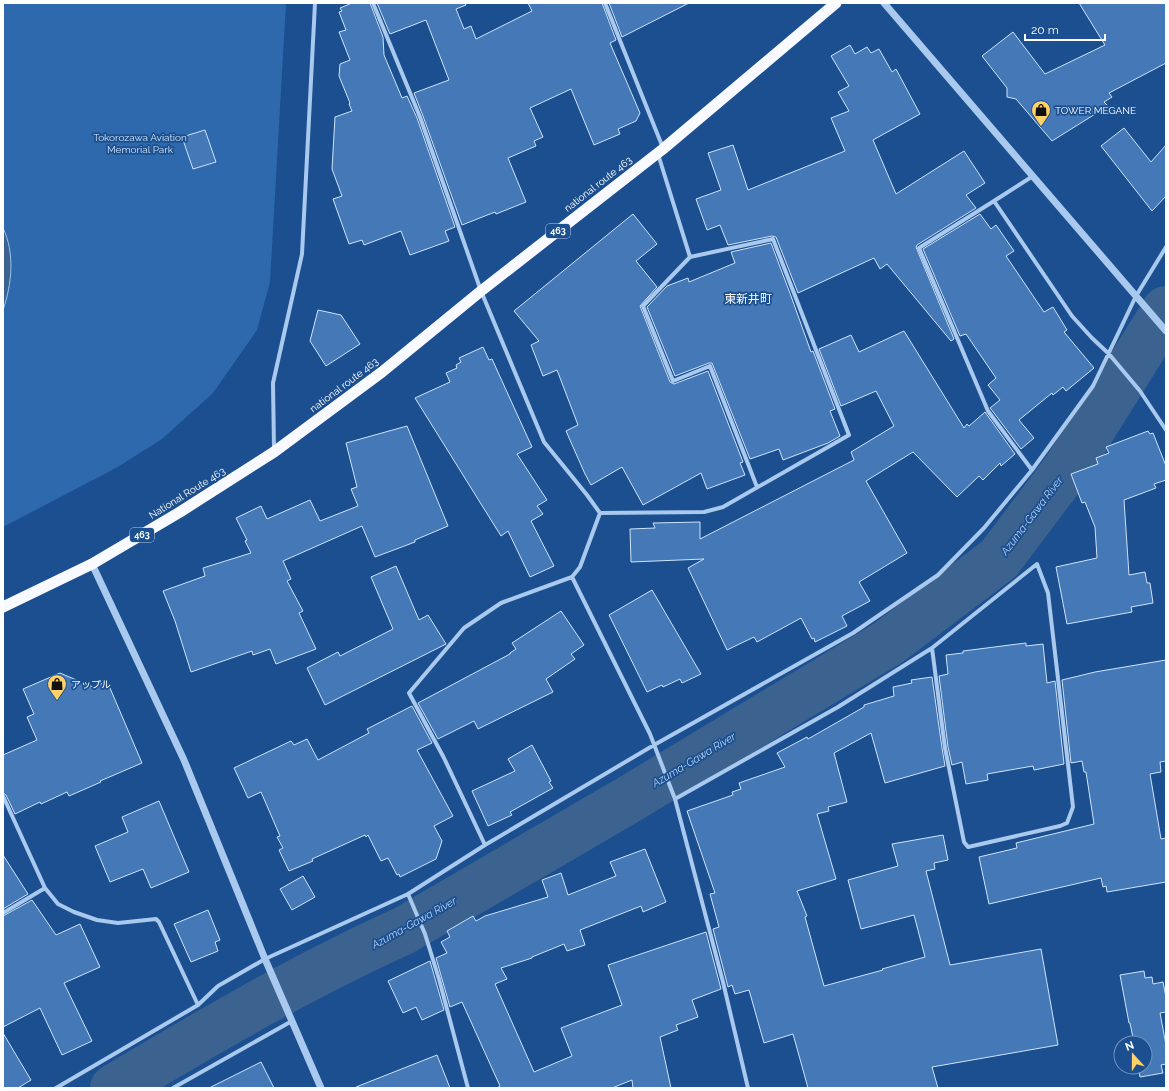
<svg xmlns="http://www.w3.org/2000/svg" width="1169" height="1091" font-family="Raleway,'Noto Sans JP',sans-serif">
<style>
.green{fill:#2e69ad}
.water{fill:#3c6290;stroke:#9cc4f0}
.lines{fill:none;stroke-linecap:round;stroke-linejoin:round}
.river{stroke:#3c6290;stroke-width:48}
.building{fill:#4478b7;stroke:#cfe3fa}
.minor{stroke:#a9c9ee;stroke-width:4}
.tertiary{stroke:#a9c9ee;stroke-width:7}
.trunk{stroke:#f8faff;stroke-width:11}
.labels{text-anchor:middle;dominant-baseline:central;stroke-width:3.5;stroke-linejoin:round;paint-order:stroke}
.shield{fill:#1b4f8f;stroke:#bbcadd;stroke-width:1}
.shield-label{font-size:9px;font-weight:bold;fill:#fff}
.poi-label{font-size:10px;fill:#fff;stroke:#1b4f8f;text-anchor:start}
.park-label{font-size:10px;fill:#cfe3fa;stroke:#1b4f8f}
.street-label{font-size:10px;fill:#fff;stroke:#1b4f8f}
.water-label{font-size:11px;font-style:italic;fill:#b5d3f5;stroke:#1b4f8f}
.quarter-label{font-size:12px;fill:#fff;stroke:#1b4f8f}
</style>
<rect width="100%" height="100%" fill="#1b4f8f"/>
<path class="green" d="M3 3H286L270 282 257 330 213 393 162 439 116 468 3 527Z"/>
<path class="water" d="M3 228C15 253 12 284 3 310Z"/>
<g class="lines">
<path class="river" d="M114 1088C208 1032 303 976 403 931L628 800 888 643 999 559 1066 470 1166 310"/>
</g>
<path class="building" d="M352 3H370L383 37 384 55 402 98 407 96 417 118 455 227 445 231 449 241 410 255 401 231 364 245 362 240 349 244 333 199 342 196 332 169 335 117 352 111 349 104 350 103 339 76 340 64 350 60 339 32 346 30 339 12 342 11 340 8Z
M377 3H465L466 5 456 9 464 29 471 26 476 39 532 11 528 3H602L616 40 610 43 640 113 636 121 618 129 620 134 594 145 571 89 530 108 543 137 534 141 536 146 508 158 526 202 496 214 495 212 462 225 423 116 414 93 449 80 426 20 390 34Z
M609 3H689L622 37Z
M1079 3H1166V63L1109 93 1112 97 1104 102 1108 106 1052 141 1016 99 1007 97V88L982 56 1013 32 1045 74 1105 45Z
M850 45 855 54 867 47 871 53 879 49 892 72 896 69 920 114 873 140 896 194 964 151 985 183 966 195 976 208 917 245 916 247 954 339 951 341 887 264 880 269 874 258 798 293 776 237 772 236 728 245 720 225 707 230 696 199 721 190 708 153 733 145 748 190 845 151 831 118 849 111 838 92 849 86 831 56Z
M1124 128 1151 162 1166 145V196L1152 211 1101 146Z
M205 130 216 162 193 169 182 137Z
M633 214 657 244 636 261 657 287 640 306 670 382 674 384 708 371 743 462 740 463 745 475 707 489 701 473 643 505 622 467 591 485 585 474 566 431 578 425 557 370 543 376 531 345 539 341 514 311Z
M980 214 991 229 996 225 1014 251 1006 256 1044 312 1053 307 1067 330 1064 332 1094 368 1066 391 1063 387 1053 395 1052 393 1019 420 1034 438 1021 449 991 409 990 408 1000 400 988 385 996 378 966 334 960 336 923 249Z
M771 243 791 296 811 352 813 351 835 409 830 411 840 436 828 443 783 460 779 449 750 459 712 363H709L675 376 647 307 667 286 688 278 689 282 735 263 731 252Z
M318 310 341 315 360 344 326 366 310 341Z
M904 331 964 428 967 424 969 426 985 412 1015 454 1001 466 1000 463 983 480 979 476 957 497 913 452 866 481 907 553 859 582 870 601 842 616 847 626 815 642 814 638 812 639 801 618 757 642 754 637 727 650 688 568 704 559 631 562 630 529 655 528 653 523 700 522V539L854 460 851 452 894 426 876 391 841 406 819 349 851 335 859 352Z
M483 347 489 360 492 359 532 447 517 454 547 500 537 506 543 514 531 521 554 566 530 577 508 531 501 536 415 398 450 382 446 373 457 368 456 365 461 362 459 358Z
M407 426 448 526 415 540V542L375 557 362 526 283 561 291 579 287 581 303 611 299 613 316 649 276 664 270 649 253 655 252 651 191 672 175 621 163 591 205 576 203 568 251 553 245 541 247 540 236 518 261 506 267 519 310 500 320 521 358 506 351 489 357 487 346 443Z
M1148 431 1150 434 1153 433 1166 466V480L1154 484 1156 488 1124 500 1129 575 1145 572 1147 583H1150L1153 603 1131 607 1132 612 1067 624 1056 567 1097 558 1095 527 1085 502 1082 503 1071 474 1098 464 1096 458 1109 453 1106 447Z
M396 566 419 620 428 615 446 644 325 705 307 668 338 652 340 656 393 629 371 577Z
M652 590 701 674 682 683 680 679 663 687 662 685 647 692 609 615Z
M561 611 584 645 571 654 575 659 546 679 553 692 478 729 474 721 438 739 418 703 510 654V653L516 649 512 643Z
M1026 643V646L1043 644 1047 683 1055 681 1064 764 1034 770 1033 766 987 774 988 780 966 784 962 762 952 765 948 747 939 676 948 674 946 655 963 653V651Z
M1166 660V761L1160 762 1161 772 1150 774 1161 839 1166 838V882L1107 892 1106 886 1103 887 1101 878 989 904 979 857 1017 848 1016 843 1094 824 1086 772H1084L1082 761 1071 763 1062 680 1095 672Z
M60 673 93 687 107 681 142 763 100 781 101 782 69 796 67 792 41 804 40 802 15 814 6 795 3 793V755L37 740 27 717 34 714 23 689Z
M932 677 942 748 945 766 885 783 871 733 834 753 847 802 828 807 829 811 817 814 836 879 797 891 807 916 805 917 824 986 883 970 882 969 925 957 914 915 861 929 848 880 898 866 892 844 943 835 948 860 934 863 935 869 926 871 950 965 1041 949 1058 1045 932 1067 938 1088H808L793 1034 764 1043 749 990 735 994 732 985 728 987 713 929 719 927 710 894 715 893 687 811 733 795 732 792 741 789 739 783 785 767 777 753 807 737 808 739 864 707V705L894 696 893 687 912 683 911 680Z
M412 706 432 743 417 750 453 816 434 826 442 841 436 859 400 877 399 874 397 875 388 858 381 861 368 835 366 837 365 835 312 859 313 861 289 871 279 850 283 848 277 837 280 836 261 792 248 798 234 768 291 741 294 745 307 739 318 760 369 733 367 729Z
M532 745 551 781 549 782 553 788 510 812 512 815 488 826 472 791 515 771 508 759Z
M159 801 189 872 151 888 143 869 110 882 95 846 128 832 122 817Z
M645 849 666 902 643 912 641 906 580 930 585 945 567 951 564 944 532 957V958L501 968 507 979 495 984 534 1072 572 1056 561 1028 622 1005 608 965 706 932 721 989 692 1000 698 1017 676 1025 678 1030 660 1037 671 1088H633L632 1080 612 1088H497L500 1086 462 1002 450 1007 436 958 447 953 441 942 450 937 447 931 473 916 476 921 485 916 548 897 542 880 561 873 568 895 616 876 610 862Z
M3 855 28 894 3 909Z
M303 876 315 897 292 910 280 889Z
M32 900 56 935 80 924 100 967 64 983 92 1041 62 1055 40 1008 3 1027V916Z
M208 910 220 940 215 942 218 951 191 962 174 924Z
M430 961 444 1010 422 1020 416 1007 403 1013 388 981Z
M1144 971 1145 978 1152 977 1153 984 1163 982 1166 997V1012L1160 1013 1166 1045V1064L1161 1065 1163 1073 1140 1077 1138 1067H1145V1043H1134L1130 1023H1129L1120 975Z
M3 1033 31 1080 18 1088H3Z
M437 1055 450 1088H356V1087Z
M261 1062 274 1088H209Z"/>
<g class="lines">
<path class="minor" d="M373 3 420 117 481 291 544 442 587 495 600 513 580 567 572 577 650 734 675 799 723 982 748 1088
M605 3 663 148
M1033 176 994 201 1072 316 1092 338 1109 354 1140 391 1166 430
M994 201 919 248 988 411 1032 470
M690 257 643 306 673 381 710 366 757 487
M274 449 273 383 302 254 315 3
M600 513 704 512 723 507 849 435 773 239 690 257 658 154
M3 796 45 888 58 904 74 912 97 920 118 923 156 919 159 922 198 1005
M675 799 838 707 932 648 1037 564 1048 593 1073 807 1067 823 1060 826 968 847 964 842 945 748 932 648
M485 845 444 758 409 693 464 628 501 603 572 577
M408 894 425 934 439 979 468 1088
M3 913 45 888
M56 1088 198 1005 218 986 265 959 408 894 485 845 654 745 853 633 938 575 984 528 1032 470 1093 386 1136 296 1166 247
M173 1088 292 1021"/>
<path class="tertiary" d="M884 3 1166 331
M92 564 184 760 265 959 321 1088"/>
<path class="trunk" d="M3 607 92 564 180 512 274 452 382 372 481 291 663 149 836 3"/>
</g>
<defs>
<g id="shop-pin" transform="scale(1)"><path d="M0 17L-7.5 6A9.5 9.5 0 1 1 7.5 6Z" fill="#ffd166" stroke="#1b4f8f"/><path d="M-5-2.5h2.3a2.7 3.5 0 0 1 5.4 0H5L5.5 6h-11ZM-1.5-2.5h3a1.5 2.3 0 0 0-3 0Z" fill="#111"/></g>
</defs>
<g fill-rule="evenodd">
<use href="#shop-pin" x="1041" y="110"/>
<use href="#shop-pin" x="57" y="684"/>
</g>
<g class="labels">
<g class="shield">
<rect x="546" y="224" width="24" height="14" rx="3"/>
<rect x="130" y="528" width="24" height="14" rx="3"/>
</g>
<g class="shield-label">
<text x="558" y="231">463</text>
<text x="142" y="535">463</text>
</g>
<g class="poi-label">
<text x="1055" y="110">TOWER MEGANE</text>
<text x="71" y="684">アップル</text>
</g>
<g class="park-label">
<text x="140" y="137">Tokorozawa Aviation<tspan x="140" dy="12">Memorial Park</tspan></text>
</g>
<g class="street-label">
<text transform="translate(598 184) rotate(-38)">national route 463</text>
<text transform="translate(344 385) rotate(-37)">national route 463</text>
<text transform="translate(187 493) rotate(-32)">National Route 463</text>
</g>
<g class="water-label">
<text transform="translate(1032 516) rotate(-53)">Azuma-Gawa River</text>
<text transform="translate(694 760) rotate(-31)">Azuma-Gawa River</text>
<text transform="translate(414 923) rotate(-29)">Azuma-Gawa River</text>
</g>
<g class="quarter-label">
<text x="748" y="299">東新井町</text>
</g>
</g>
<rect width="1169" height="1091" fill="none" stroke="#ffffff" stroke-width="8"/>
<g transform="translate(1133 1055) rotate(339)"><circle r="19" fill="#1b4f8f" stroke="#7695bc"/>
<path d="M0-3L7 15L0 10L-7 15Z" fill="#ffd166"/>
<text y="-6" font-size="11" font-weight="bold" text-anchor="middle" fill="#ffffff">N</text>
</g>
<path d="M1025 34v6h80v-6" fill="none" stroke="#ffffff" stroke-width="2"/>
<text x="1031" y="34" font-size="12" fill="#ffffff" stroke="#1b4f8f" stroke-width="3" paint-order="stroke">20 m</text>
</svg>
